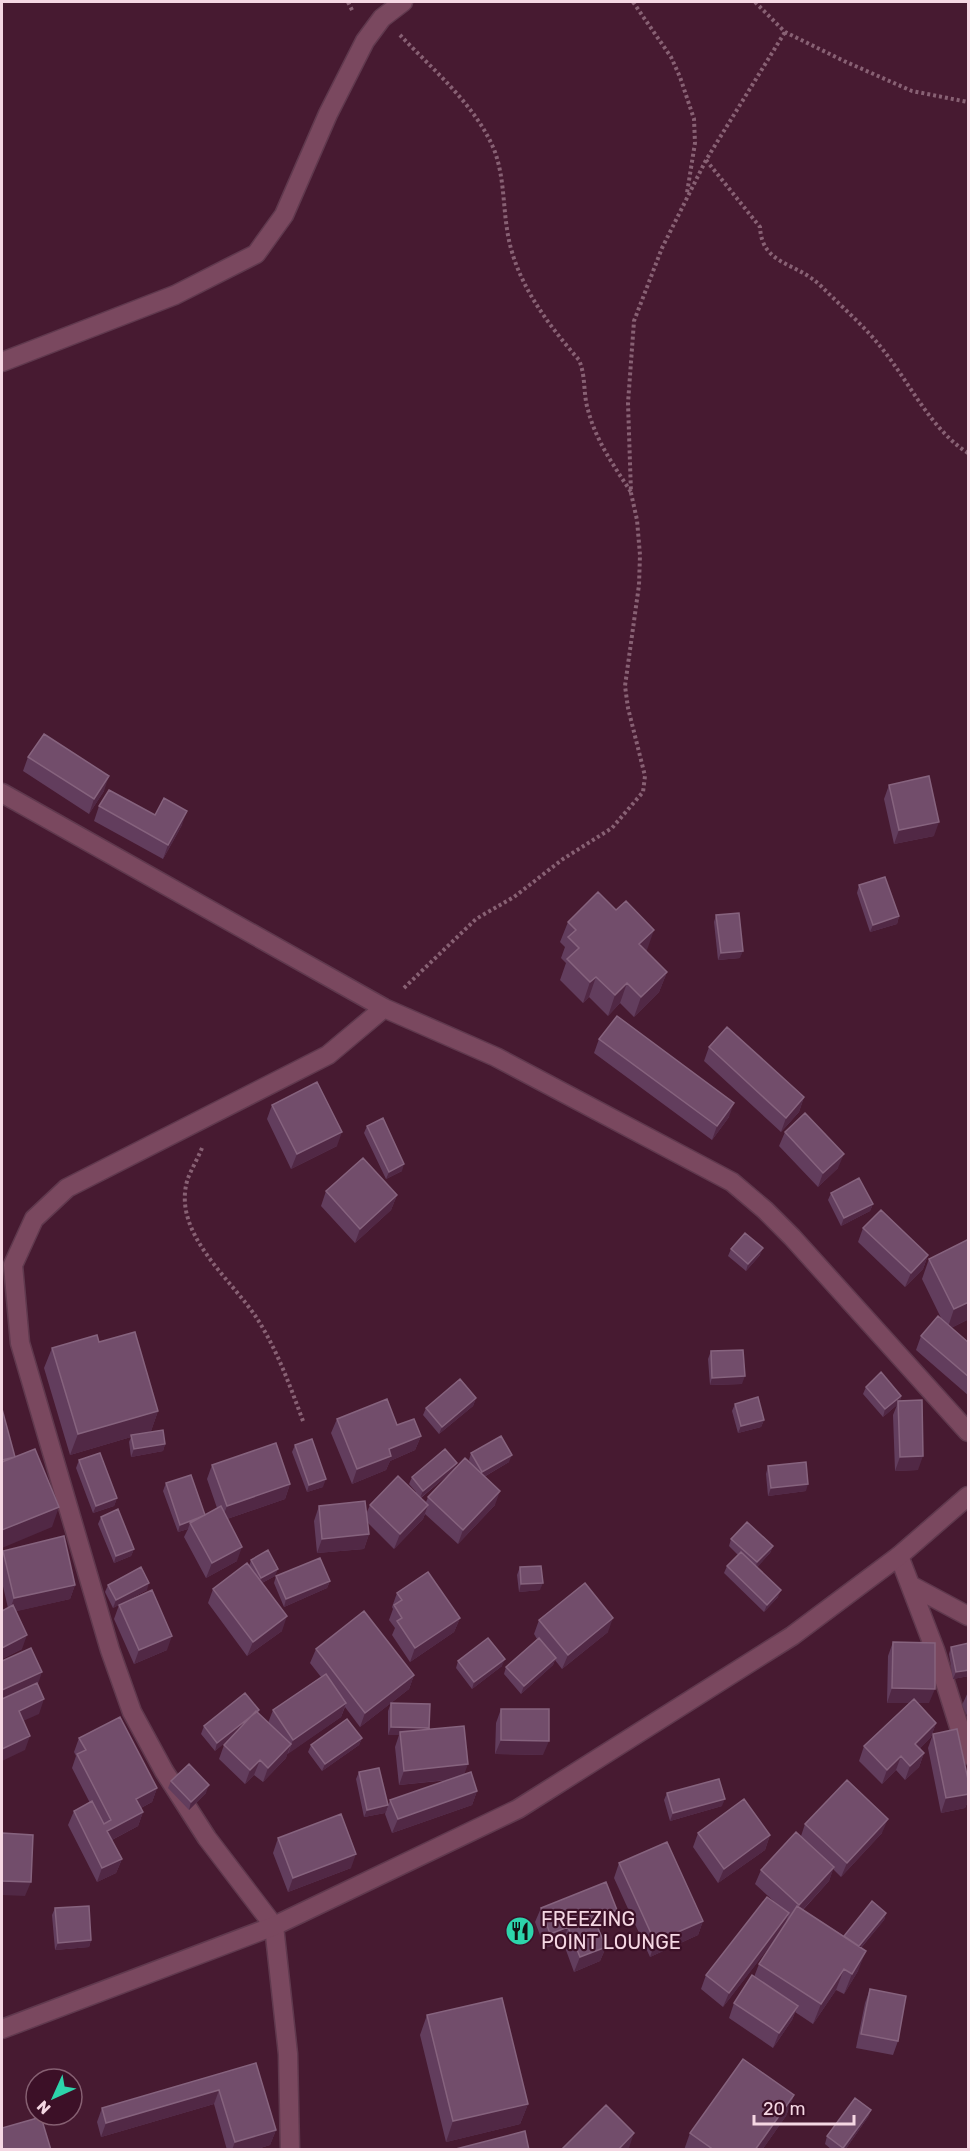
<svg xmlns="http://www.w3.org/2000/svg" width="970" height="2151" font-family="Rubik,sans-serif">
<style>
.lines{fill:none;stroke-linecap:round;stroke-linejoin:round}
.street-casing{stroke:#60394e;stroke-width:21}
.secondary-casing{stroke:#60394e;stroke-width:21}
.path{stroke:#886174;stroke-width:4;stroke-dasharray:3 3;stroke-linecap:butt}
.street{stroke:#7a485f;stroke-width:18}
.secondary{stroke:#7a485f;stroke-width:18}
.wall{fill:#623d5d;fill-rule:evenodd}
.shaded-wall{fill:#512845}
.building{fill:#724d6b;stroke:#86637e;stroke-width:1.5}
.labels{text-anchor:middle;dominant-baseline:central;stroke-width:4.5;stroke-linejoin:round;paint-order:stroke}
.poi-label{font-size:20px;fill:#f5d7e3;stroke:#3c1027;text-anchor:start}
</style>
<rect width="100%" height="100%" fill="#471a31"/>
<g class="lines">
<g class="street-casing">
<path id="street" d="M2 362 175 295 256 254 284 215 328 114 365 41 382 18 403 2
M2 793 384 1008 496 1057 732 1182 765 1210 792 1237 968 1432
M899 1556 935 1650 968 1755
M912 1586 968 1616
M290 2150 288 2054 274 1926 207 1838 164 1771 132 1712 110 1650 20 1343 13 1265 34 1219 67 1188 328 1055 384 1008"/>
</g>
<g class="secondary-casing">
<path id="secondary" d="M2 2029 274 1926 518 1809 792 1636 899 1556 968 1496"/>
</g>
<path class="path" d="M348 2 353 12
M633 2 671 57 680 77 694 119 695 143 687 193
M755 2 785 32 844 61 912 91 968 102
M400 35C433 70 477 106 495 152 504 178 503 203 507 229 514 280 546 322 579 360 586 376 583 394 588 410 596 441 614 466 631 492
M706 160 760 227C762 266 796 261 822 287 841 306 863 325 880 346 909 381 930 429 968 453
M404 988 476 919 514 897 563 859 612 828 643 792 645 776 628 708 625 686 639 585 640 555 637 520 631 493 628 403 634 321 662 248 706 160 785 32
M202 1148C198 1158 192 1168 188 1178 170 1233 232 1279 258 1320 278 1352 290 1386 303 1421"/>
<use href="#street" class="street"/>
<use href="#secondary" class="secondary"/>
</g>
<path class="wall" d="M28 757 104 791 89 814 23 771Z
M889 785 934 836 894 844 884 799Z
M99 806 155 815 182 825 163 859 94 821Z
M859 885 899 916 897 924 870 932 857 893Z
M716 915 740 958 718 960 714 922Z
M568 922 647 950 646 951 667 972 659 992 634 1017 620 1003 608 1016 589 997 583 1003 560 980 566 963 561 958 565 947 560 942Z
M599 1039 729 1117 712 1140 594 1053Z
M709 1047 804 1097 799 1112 781 1132 704 1061Z
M272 1105 337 1146 291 1169 267 1119Z
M367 1126 402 1171 386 1179 364 1133Z
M785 1132 838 1168 818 1187 779 1146Z
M326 1191 397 1195 391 1210 355 1243 321 1206Z
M831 1193 873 1204 870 1211 841 1226 828 1200Z
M863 1228 928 1255 923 1269 905 1287 858 1242Z
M969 1239V1319L951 1328 969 1343V1396L916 1350 921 1336 942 1320 922 1279 929 1259Z
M731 1249 760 1255 746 1271 728 1256Z
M99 1342 158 1411 151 1431 147 1432 165 1444 163 1451 131 1457 129 1442 131 1437 70 1455 44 1368 52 1348Z
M711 1351 742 1384 710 1385 708 1359Z
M866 1387 901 1396 900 1401 918 1470 895 1471 893 1415 897 1405 883 1417 863 1394Z
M476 1398 473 1406 439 1434 423 1415 426 1408Z
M735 1404 764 1420 761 1427 738 1433 732 1411Z
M337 1419 397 1425 421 1436 415 1450 390 1461 386 1470 352 1484 331 1433Z
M295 1445 323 1487 307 1492 292 1452Z
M471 1453 509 1462 484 1477 495 1505 458 1544 425 1514 423 1519 394 1549 367 1522 369 1534 364 1549 317 1553 314 1521 319 1506 366 1514 370 1505 416 1492 409 1484 412 1477 457 1463 454 1469 471 1464 469 1460ZM450 1473 428 1497 426 1502 421 1498Z
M79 1460 117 1498 114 1506 93 1513 76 1468Z
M212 1465 290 1484 285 1499 227 1519 237 1561 206 1578 184 1537 188 1529 178 1532 163 1491 166 1483 205 1515 217 1508 207 1479Z
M768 1466 806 1491 768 1496 766 1474Z
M101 1517 134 1549 131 1556 114 1563 98 1524Z
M731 1539 773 1546 770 1553 757 1567 778 1597 764 1612 724 1573 727 1566 738 1555 729 1546Z
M3 1551 75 1585 70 1599 16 1611 22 1649 2 1659V1611L8 1608 2 1582V1554Z
M251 1560 275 1576 262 1583 282 1631 247 1656 208 1603 213 1589 249 1566Z
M520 1567 540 1590 519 1592 517 1575Z
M276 1576 330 1581 327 1588 284 1607 274 1583Z
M108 1585 147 1590 113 1608 105 1592Z
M397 1593 460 1618 454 1632 410 1662 392 1635 395 1628 389 1620 393 1609 392 1607Z
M119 1605 167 1650 134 1664 114 1619Z
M539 1620 608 1632 562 1669 555 1660 553 1665 521 1694 504 1674 506 1667 537 1639 534 1634Z
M893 1642 929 1703H918L936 1723 931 1737 920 1748 924 1753 919 1767 905 1780 896 1770 882 1784 859 1761 864 1746 909 1703H887L888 1656Z
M969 1643V1676L953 1679 949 1654 951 1647Z
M316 1649 414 1675 409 1689 360 1727 345 1707 341 1717 287 1754 286 1758 263 1782 254 1775 245 1784 219 1759 224 1745 231 1737 215 1751 201 1734 204 1726 259 1710 258 1713 268 1723 273 1710 321 1677 310 1663Z
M458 1661 502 1666 472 1689 456 1668Z
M969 1690V1720L962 1705Z
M391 1703 429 1729 477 1791 472 1805 392 1833 385 1814 390 1800 449 1780 399 1785 395 1747 399 1735H388V1711Z
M501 1709 543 1755 495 1754 496 1723Z
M933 1734 969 1784V1799L965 1808 941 1813 928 1748Z
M79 1738 157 1788 152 1802 141 1808 143 1812 138 1826 112 1840 122 1859 116 1873 97 1882 68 1825 74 1811 90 1803 72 1768 76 1756 74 1752Z
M362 1738 359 1745 322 1771 308 1752 311 1745Z
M359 1772 388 1805 385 1813 364 1817 356 1779Z
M171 1781 206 1793 189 1810 168 1788Z
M667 1793 722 1806 670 1821 664 1800Z
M805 1824 882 1833 841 1877 833 1869 829 1881 803 1910 844 1936 886 1913 884 1920 861 1948 858 1971 844 1994 836 1990 813 2024 795 2012 792 2020 773 2048 729 2018 734 2003 754 1977 759 1964 775 1939 723 2007 701 1989 706 1975 779 1906 755 1884 761 1870 801 1836Z
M698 1833 770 1835 765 1850 718 1883 693 1847Z
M278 1838 351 1868 288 1892 273 1853Z
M619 1863 703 1921 698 1935 650 1957 614 1878Z
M55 1908 91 1940 89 1947 55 1950 52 1915Z
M541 1908 612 1924 599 1929 606 1947 600 1961 574 1972 563 1942 545 1948 535 1922Z
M870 1989 898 2041 893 2055 856 2048 865 2003Z
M427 2015 528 2104 520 2124 446 2142 420 2035Z
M256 2063 276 2130 270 2145 254 2150H227L214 2104 101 2137 97 2122 102 2108Z
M794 2095 786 2116 762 2150H684L690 2133Z
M871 2110 868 2117 845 2150H832L825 2144 827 2136Z"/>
<path class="shaded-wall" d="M109 776 104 791 89 814 94 799Z
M187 811 182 825 163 859 168 845Z
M939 822 934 836 894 844 899 830Z
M899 916 897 924 870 932 873 925Z
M654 930 647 950 632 965 639 944Z
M743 951 740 958 718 960 721 953Z
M667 972 659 992 634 1017 641 997Z
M596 977 589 997 583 1003 590 982Z
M627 983 620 1003 608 1016 615 995Z
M804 1097 799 1112 781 1132 786 1118Z
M734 1103 729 1117 712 1140 717 1126Z
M342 1132 337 1146 291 1169 297 1154Z
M844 1154 838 1168 818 1187 823 1173Z
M404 1164 402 1171 386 1179 389 1172Z
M397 1195 391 1210 355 1243 360 1229Z
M873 1204 870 1211 841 1226 844 1218Z
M763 1248 760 1255 746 1271 748 1264Z
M928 1255 923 1269 905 1287 911 1273Z
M969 1302V1319L947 1330 954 1309Z
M745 1376 742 1384 710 1385 712 1378Z
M901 1396 899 1403 898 1401 897 1405 883 1417 885 1409Z
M476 1398 473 1406 439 1434 442 1427Z
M158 1411 151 1431 132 1437 131 1435V1437L70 1455 78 1434Z
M764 1420 761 1427 738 1433 741 1426Z
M421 1436 415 1450 390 1461 386 1470 352 1484 357 1469 389 1449Z
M165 1444 163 1451 131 1457 134 1449Z
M512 1455 509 1462 480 1479 482 1472Z
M923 1456 918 1470 895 1471 900 1457Z
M457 1463 454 1470 420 1498 423 1491Z
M326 1479 323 1487 307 1492 309 1485Z
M290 1484 285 1499 221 1521 227 1506Z
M808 1484 806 1491 768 1496 771 1488Z
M500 1491 495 1505 458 1544 463 1530Z
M117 1498 114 1506 93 1513 96 1506Z
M428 1505 423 1519 394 1549 400 1534Z
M59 1507 52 1527 2 1548V1530Z
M205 1516 190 1523 188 1529 178 1532 180 1525Z
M369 1534 364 1549 317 1553 322 1539Z
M773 1546 770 1553 755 1570 757 1562Z
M242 1547 237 1561 206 1578 212 1563Z
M134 1549 131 1556 114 1563 116 1556Z
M278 1569 275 1576 258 1585 261 1578Z
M330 1581 327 1588 284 1607 286 1599Z
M149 1583 147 1590 113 1608 116 1600Z
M543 1583 540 1590 519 1592 521 1584Z
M75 1585 70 1599 9 1613 14 1598Z
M781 1590 778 1597 764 1612 767 1605Z
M287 1616 282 1631 247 1656 253 1642Z
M460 1618 454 1632 410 1662 415 1648Z
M613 1618 608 1632 562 1669 568 1655Z
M27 1635 22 1649 2 1659V1648Z
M172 1636 167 1650 134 1664 139 1650Z
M556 1658 553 1665 521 1694 524 1686Z
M505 1659 502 1666 472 1689 474 1682Z
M969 1670V1676L953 1679 956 1672Z
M42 1672 37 1687 2 1702V1690Z
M414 1675 409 1689 360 1727 365 1713Z
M892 1688 935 1689 929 1703H887Z
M44 1699 39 1714 14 1725 19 1711Z
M346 1703 341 1717 288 1754 293 1740Z
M259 1710 256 1717 215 1751 217 1743Z
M936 1723 931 1737 910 1758 915 1744Z
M391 1727 429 1728 427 1735 400 1732 399 1735H388Z
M30 1736 25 1750 2 1761V1749Z
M362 1738 359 1745 322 1771 325 1764Z
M501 1740 549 1741 543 1755 495 1754Z
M291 1744 286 1758 263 1782 268 1768Z
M924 1753 919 1767 905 1780 910 1766Z
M901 1756 896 1770 882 1784 887 1770Z
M260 1760 254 1775 245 1784 250 1770Z
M468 1764 463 1778 399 1785 404 1771Z
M209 1785 206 1793 189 1810 191 1802Z
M157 1788 152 1802 131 1813 136 1799Z
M477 1791 472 1805 392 1833 398 1819Z
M969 1794V1799L965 1808 941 1813 946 1798Z
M725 1799 722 1806 670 1821 673 1813Z
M388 1805 385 1813 364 1817 367 1810Z
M143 1812 138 1826 102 1845 107 1831Z
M888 1819 882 1833 841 1877 847 1863Z
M770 1835 765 1850 718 1883 724 1869Z
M356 1854 351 1868 288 1892 293 1878Z
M122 1859 116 1873 97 1882 102 1868Z
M834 1867 829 1881 794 1919 799 1905Z
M2 1881 31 1882 25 1896 2 1895Z
M617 1910 612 1924 589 1933 594 1919Z
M789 1913 784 1928 723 2007 729 1993Z
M886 1913 884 1920 854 1956 856 1949Z
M703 1921 698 1935 650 1957 655 1942Z
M568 1927 563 1942 545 1948 550 1934Z
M91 1940 89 1947 55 1950 58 1943Z
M606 1947 600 1961 574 1972 580 1957Z
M866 1951 858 1971 844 1994 852 1974Z
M844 1969 836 1990 813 2024 821 2004Z
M798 2006 792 2020 773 2048 779 2033Z
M219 2090 214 2104 101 2137 106 2123Z
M794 2095 786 2116 762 2150H755Z
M528 2104 520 2124 446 2142 453 2121Z
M871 2110 868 2117 845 2150H843Z
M276 2130 270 2145 254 2150H232L235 2142Z
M634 2133 629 2148 627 2150H618Z"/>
<path class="building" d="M44 734 109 776 94 799 28 757Z
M929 776 939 822 899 830 889 785Z
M109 790 155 815 164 798 187 811 168 845 99 806Z
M885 877 899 916 873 925 859 885Z
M598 892 616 910 626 901 654 930 639 944 667 972 641 997 627 983 615 995 596 977 590 982 567 959 579 948 568 937 576 930 568 922Z
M739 913 743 951 721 953 716 915Z
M617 1016 734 1103 717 1126 599 1039Z
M727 1027 804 1097 786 1118 709 1047Z
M317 1082 342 1132 297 1154 272 1105Z
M805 1113 844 1154 823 1173 785 1132Z
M383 1118 404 1164 389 1172 367 1126Z
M363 1158 397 1195 360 1229 326 1191Z
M859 1178 873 1204 844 1218 831 1193Z
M881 1210 928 1255 911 1273 863 1228Z
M745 1233 763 1248 748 1264 731 1249Z
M969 1239V1302L954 1309 929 1259Z
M938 1316 969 1343V1377L921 1336Z
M135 1332 158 1411 78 1434 52 1348 97 1335 99 1342Z
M743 1350 745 1376 712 1378 711 1351Z
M881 1372 901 1396 885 1409 866 1387Z
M460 1379 476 1398 442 1427 426 1408Z
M758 1397 764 1420 741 1426 735 1404Z
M387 1399 397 1425 414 1419 421 1436 389 1449 391 1456 357 1469 337 1419Z
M922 1400 923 1456 900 1457 898 1401Z
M2 1409 15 1457 2 1460Z
M163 1430 165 1444 134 1449 131 1435Z
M501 1436 512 1455 482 1472 471 1453Z
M312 1439 326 1479 309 1485 295 1445Z
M276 1443 290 1484 227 1506 212 1465Z
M35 1449 59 1507 2 1530V1462Z
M445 1449 457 1463 423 1491 412 1477Z
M100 1453 117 1498 96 1506 79 1460Z
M465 1458 500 1491 463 1530 428 1497Z
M806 1462 808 1484 771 1488 768 1466Z
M191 1475 205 1515 198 1518 180 1525 166 1483Z
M398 1476 428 1505 400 1534 370 1505Z
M365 1501 369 1534 322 1539 319 1506Z
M221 1506 242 1547 212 1563 190 1523Z
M118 1509 134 1549 116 1556 101 1517Z
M747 1522 773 1546 757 1562 731 1539Z
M64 1536 75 1585 14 1598 3 1551Z
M268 1550 278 1569 261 1578 251 1560Z
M741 1552 781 1590 767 1605 727 1566Z
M320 1558 330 1581 286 1599 276 1576Z
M247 1563 287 1616 253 1642 213 1589Z
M541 1566 543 1583 521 1584 520 1567Z
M141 1567 149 1583 116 1600 108 1585Z
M428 1572 460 1618 415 1648 397 1621 402 1618 394 1605 402 1600 397 1593Z
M585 1583 613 1618 568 1655 539 1620Z
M152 1590 172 1636 139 1650 119 1605Z
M13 1605 27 1635 2 1648V1611Z
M364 1611 414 1675 365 1713 316 1649Z
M488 1638 505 1659 474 1682 458 1661Z
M539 1638 556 1658 524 1686 506 1667Z
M893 1642 935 1643V1689L892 1688Z
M969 1643V1670L956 1672 951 1647Z
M31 1648 42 1672 2 1690V1661Z
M326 1674 346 1703 293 1740 273 1710Z
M37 1683 44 1699 19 1711 30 1736 2 1749V1699Z
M245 1693 259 1710 217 1743 204 1726Z
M914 1699 936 1723 915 1744 924 1753 910 1766 901 1756 887 1770 864 1746Z
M391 1703 430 1704 429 1728 391 1727Z
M501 1709H549V1741L501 1740Z
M256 1711 291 1744 268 1768 260 1760 250 1770 224 1745Z
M120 1717 157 1788 136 1799 143 1812 107 1831 122 1859 102 1868 74 1811 92 1801 104 1824 111 1820 77 1754 86 1750 79 1738Z
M347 1719 362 1738 325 1764 311 1745Z
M464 1726 468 1764 404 1771 400 1732Z
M957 1729 969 1784V1794L946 1798 933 1734Z
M189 1764 209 1785 191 1802 171 1781Z
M379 1768 388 1805 367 1810 359 1772Z
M471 1772 477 1791 398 1819 390 1800Z
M719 1779 725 1799 673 1813 667 1793Z
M847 1780 888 1819 847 1863 805 1824Z
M744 1799 770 1835 724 1869 698 1833Z
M341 1814 356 1854 293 1878 278 1838Z
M796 1832 834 1867 799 1905 761 1870Z
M2 1833 33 1835 31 1882 2 1881Z
M667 1842 703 1921 655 1942 619 1863Z
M606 1882 617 1910 594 1919 606 1947 580 1957 568 1927 550 1934 541 1908Z
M767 1897 789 1913 729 1993 706 1975Z
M872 1901 886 1913 859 1946 844 1936Z
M89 1906 91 1940 58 1943 55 1908Z
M797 1906 866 1951 852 1974 844 1969 821 2004 759 1964Z
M752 1975 798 2006 779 2033 734 2003Z
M870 1989 906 1996 898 2041 861 2034Z
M502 1998 528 2104 453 2121 427 2015Z
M743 2059 794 2095 755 2150H714L690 2133Z
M256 2063 276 2130 235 2142 219 2090 106 2123 102 2108Z
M855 2098 871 2110 843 2148 827 2136Z
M606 2105 634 2133 618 2150H561Z
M41 2117 51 2150H2V2128Z
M525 2131 529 2150H452Z"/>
<defs>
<g id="restaurant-disc" transform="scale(1.5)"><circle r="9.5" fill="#2dd4ab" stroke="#3c1027"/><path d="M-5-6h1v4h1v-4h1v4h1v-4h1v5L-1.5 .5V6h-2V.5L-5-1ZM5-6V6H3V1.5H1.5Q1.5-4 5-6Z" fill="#111"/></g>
</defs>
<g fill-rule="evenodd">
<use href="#restaurant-disc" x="520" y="1931"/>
</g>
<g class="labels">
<g class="poi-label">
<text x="541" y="1919">FREEZING<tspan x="541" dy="23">POINT LOUNGE</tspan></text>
</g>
</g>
<rect width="970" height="2151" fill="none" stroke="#f5d7e3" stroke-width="6"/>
<g transform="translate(54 2097) rotate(225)"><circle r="28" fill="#3c1027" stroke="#866072" stroke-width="1.5"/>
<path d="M0-4.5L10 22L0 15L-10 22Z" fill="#2dd4ab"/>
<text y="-9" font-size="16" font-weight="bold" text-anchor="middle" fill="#f5d7e3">N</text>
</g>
<path d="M754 2115v9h100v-9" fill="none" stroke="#f5d7e3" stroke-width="3"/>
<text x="763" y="2115" font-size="18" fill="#f5d7e3" stroke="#3c1027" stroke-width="4.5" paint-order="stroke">20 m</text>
</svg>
